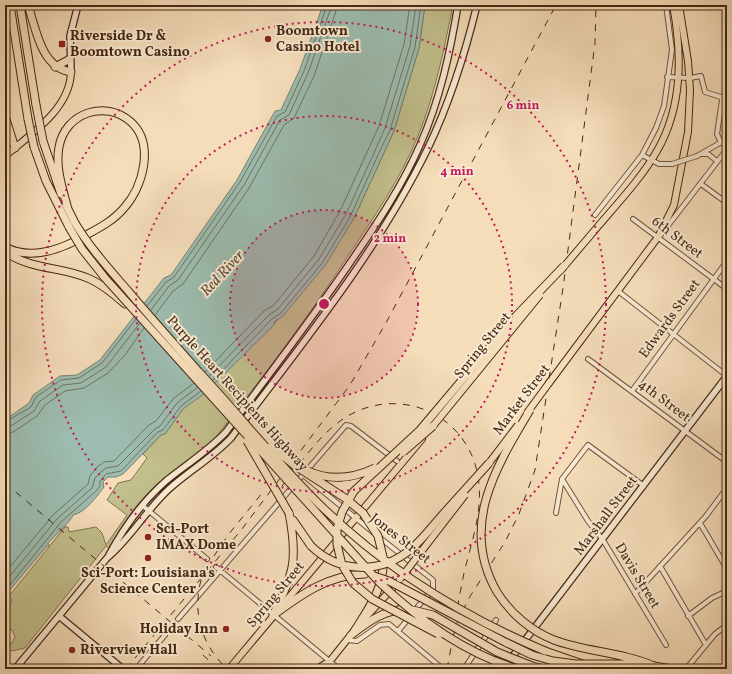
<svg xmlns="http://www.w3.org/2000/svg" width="732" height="674" font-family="Vollkorn,serif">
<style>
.green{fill:#c1bf8c;stroke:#847450}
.water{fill:#9cbcaf;stroke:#7a8171}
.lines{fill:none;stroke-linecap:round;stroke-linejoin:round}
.shore{stroke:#717262;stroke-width:1}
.street-casing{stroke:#72553e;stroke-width:6}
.secondary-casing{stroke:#462814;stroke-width:8}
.primary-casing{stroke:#462814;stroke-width:8}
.highway-casing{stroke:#462814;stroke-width:9}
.street{stroke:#f8e9d2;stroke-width:4}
.secondary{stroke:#f8e9d2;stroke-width:5.5}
.primary{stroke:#f5ddba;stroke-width:6}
.highway{stroke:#f5ddba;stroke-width:7}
.rail{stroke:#462814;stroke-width:1;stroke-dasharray:7 7;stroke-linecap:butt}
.street-bridge-casing{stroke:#72553e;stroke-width:6;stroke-linecap:butt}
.primary-bridge-casing{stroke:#462814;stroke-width:8;stroke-linecap:butt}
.highway-bridge-casing{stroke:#462814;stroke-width:9;stroke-linecap:butt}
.street-bridge{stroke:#f8e9d2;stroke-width:4}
.primary-bridge{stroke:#f5ddba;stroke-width:6}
.highway-bridge{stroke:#f5ddba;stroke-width:7}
.ring{fill:none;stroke:#c2185b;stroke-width:2;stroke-dasharray:2 4}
.poi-dot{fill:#8f2418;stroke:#f8e9d2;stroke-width:1.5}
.labels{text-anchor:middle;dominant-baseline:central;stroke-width:4;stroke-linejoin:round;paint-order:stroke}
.poi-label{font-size:14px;font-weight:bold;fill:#462814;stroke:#f8e9d2;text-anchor:start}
.street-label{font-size:14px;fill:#462814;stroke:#f8e9d2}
.water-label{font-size:15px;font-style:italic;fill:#5c4d3b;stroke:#f8e9d2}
.centre{fill:#c2185b;stroke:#f8e9d2;stroke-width:2}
.ring-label{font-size:12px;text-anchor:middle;font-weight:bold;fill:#c2185b;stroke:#f8e9d2;stroke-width:4;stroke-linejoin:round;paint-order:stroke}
</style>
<rect width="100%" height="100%" fill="#f5ddba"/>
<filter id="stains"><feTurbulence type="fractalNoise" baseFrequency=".005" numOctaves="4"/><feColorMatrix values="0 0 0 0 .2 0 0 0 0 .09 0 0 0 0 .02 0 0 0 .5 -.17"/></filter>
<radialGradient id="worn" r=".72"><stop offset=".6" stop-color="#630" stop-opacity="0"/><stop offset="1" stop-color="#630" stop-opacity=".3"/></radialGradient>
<path class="green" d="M425 5H453C444 50 435 94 418 136 400 180 374 217 348 256 307 319 262 378 216 437 199 455 178 467 159 483 138 500 122 525 109 548L106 546 25 648 12 651 5 646 11 644 15 637 12 630 5 628V614L9 608 12 600 9 596 65 527H68L69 532 96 527 102 533 106 545 127 515 107 500 118 483 131 480 147 458 143 454 161 435 165 434 183 409 272 327 341 237 354 218 394 131 419 48Z"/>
<path class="water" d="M323 5H425L419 48 394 131 382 157 354 218 326 264 283 316 275 321 274 325 204 394 183 409 165 434 161 435 123 474 116 477H108L103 482 104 487C97 496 85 513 73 515 72 520 53 538 48 543L49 546H47L9 591H5V420L29 403 33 395 60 376 77 375 100 360 164 278 171 275 237 180 275 111 281 110 300 69Z"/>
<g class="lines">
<path class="shore" d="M147 306 166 282 174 277 240 182 277 116 285 112 304 71 327 5
M151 310 169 286 178 280 244 185 280 120 289 115 308 73 332 5
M155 315 173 291 183 284 249 188 284 125 294 118 314 76 338 5
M205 372 264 311 274 305 314 256 340 211 379 126 404 44 410 5
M209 376 269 315 278 309 319 259 346 214 374 153 385 128 410 46 416 5
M213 380 272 319 281 313 323 262 350 217 378 155 390 130 415 47 421 5
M5 422 31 407 36 397 61 380 79 378 102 363 136 319
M5 428 11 426 34 411 40 401 63 385 81 383 106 367 140 323
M5 434 13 432 37 416 45 405 65 391 84 388 108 373 125 355 144 328
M5 573 53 515 88 484 90 476 97 467 104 462 114 461 149 425 156 421 173 399 194 383
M5 582 57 519 92 488 95 478 102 471 106 468 118 466 155 429 160 426 177 403 198 387
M5 587H8L61 522 96 491 100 486V481L106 474 121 471 158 432 163 430 181 406 201 391"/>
<g class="street-casing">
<path id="street" d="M667 77 690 78 701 76 705 92 721 97 722 100 717 134 721 143
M702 154H708L717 161
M642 155 659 164H672
M697 156 727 139
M701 184 727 203
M595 215 642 155 656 128 664 106 672 50 666 5
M633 219 727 289
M660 236 727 149
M618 291 727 376
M588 359 727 462
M632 391 727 261
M303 475 374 533
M562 479 588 521 603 540 666 645
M143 506 207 559
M556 513 562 479 588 445 644 486
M700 523 727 569
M379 537 433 580V589L414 611
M660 566 706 645
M216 567 339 669
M635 594 706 516 727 488
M688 616 712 598 727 591
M178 619 346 425 351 426 397 461
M492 627 496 620
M398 631 409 618
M347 640 357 641 380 625 389 624 443 669
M136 669 165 635
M464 669 488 633
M686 669 715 634 727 625"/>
</g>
<g class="secondary-casing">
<path id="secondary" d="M71 72 70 36 78 5
M109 555C124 527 143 501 167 480 187 464 208 451 226 432 270 373 315 315 356 254 380 219 403 184 420 145 440 100 450 53 458 5
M59 616 123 669
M15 669 107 558C131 538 146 510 169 489 189 471 212 458 231 438 301 345 377 253 428 148 450 102 465 54 477 5
M503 669 727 376"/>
</g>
<g class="primary-casing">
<path id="primary" d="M5 156C31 134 70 109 71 72
M589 237C612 209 639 182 657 151 683 106 682 54 673 5
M549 383 658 237 674 205 688 132 690 90 688 61 679 5
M365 618 398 582
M229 669 422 439
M317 669 330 661 354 631"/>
</g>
<g class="highway-casing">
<path id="highway" d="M10 5 28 119
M20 5 36 105
M28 5C36 29 41 68 71 72
M5 38 6 5
M55 67 70 59
M5 116 15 148
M43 141 61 194
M34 147 46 181 69 227
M66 205 75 223
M5 247C32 261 63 249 88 234 101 227 114 220 124 208 143 187 155 144 131 122 105 99 65 113 59 147 55 168 63 190 68 209
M5 252C34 271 61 266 90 279 103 285 115 295 125 304
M293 520 311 546
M275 614C303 593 329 575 365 574
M273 615C294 574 298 559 289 513
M355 630C369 608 385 586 383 559
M351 635C369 621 384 610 407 609
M545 651 597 669
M532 666 544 669
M654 666 672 669"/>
</g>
<use href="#street" class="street"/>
<use href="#secondary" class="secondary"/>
<use href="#primary" class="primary"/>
<use href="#highway" class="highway"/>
<path class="rail" d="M5 483 211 656
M282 486C301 463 320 433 346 417 402 383 473 417 479 484 482 514 471 544 464 573 461 588 458 603 456 618
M214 556 228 535 263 492
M201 580C192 614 202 645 227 669
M453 637 458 620 469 598 505 542 519 514 535 470 563 288 595 43 596 5
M203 655 218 669
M126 669 242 529 350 385 387 321 556 5
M447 669 454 632"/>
<g class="street-bridge-casing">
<path id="street-bridge" d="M672 164 697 156"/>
</g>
<g class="primary-bridge-casing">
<path id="primary-bridge" d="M561 270 589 237
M527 413 549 383
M433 426 540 295
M486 467 518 425
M400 579 465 495"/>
</g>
<g class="highway-bridge-casing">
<path id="highway-bridge" d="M36 105 43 141
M28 119 34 147
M75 223C90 248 110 270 129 292 152 319 175 345 199 372 240 416 278 464 321 506 385 568 462 616 545 651
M69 227 82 249 105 278 379 582C418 619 466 654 518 669
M530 410C496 467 459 526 497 592 510 613 531 631 554 640 586 652 622 652 654 666
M247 441 289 513
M271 446 294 465 345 498 363 513 378 536 383 557
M403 452 433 426
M308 471C330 481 354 478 375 468
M311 546C339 573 380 575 411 549 423 539 433 525 444 513 459 496 474 480 489 463
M374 576 389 581 505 642 532 655 553 661 576 664H642
M413 610 433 615 497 652 532 666
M438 634 372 599 353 583 342 565 337 544V529L342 512 354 491 420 430 516 316 564 266"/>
</g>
<use href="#street-bridge" class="street-bridge"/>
<use href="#primary-bridge" class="primary-bridge"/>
<use href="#highway-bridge" class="highway-bridge"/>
</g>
<circle cx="324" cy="304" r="94" fill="#c2185b" fill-opacity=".12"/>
<g class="ring">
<circle cx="324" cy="304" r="94"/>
<circle cx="324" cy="304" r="188"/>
<circle cx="324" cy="304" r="282"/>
</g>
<g class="poi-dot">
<circle cx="268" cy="39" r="4"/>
<rect x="58" y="40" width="8" height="8" rx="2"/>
<circle cx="148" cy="537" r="4"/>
<circle cx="148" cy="558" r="4"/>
<circle cx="226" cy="629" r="4"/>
<circle cx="72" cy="650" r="4"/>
</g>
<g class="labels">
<g class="poi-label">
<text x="276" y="31">Boomtown<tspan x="276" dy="16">Casino Hotel</tspan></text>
<text x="70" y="36">Riverside Dr &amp;<tspan x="70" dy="16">Boomtown Casino</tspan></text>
<text x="156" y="529">Sci-Port<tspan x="156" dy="16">IMAX Dome</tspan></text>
<text x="148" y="573" text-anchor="middle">Sci-Port: Louisiana's<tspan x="148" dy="16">Science Center</tspan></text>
<text x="218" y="629" text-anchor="end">Holiday Inn</text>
<text x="80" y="650">Riverview Hall</text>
</g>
<g class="street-label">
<text transform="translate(677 238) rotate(37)">6th Street</text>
<text transform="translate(670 319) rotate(-54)">Edwards Street</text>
<text transform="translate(483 346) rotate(-51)">Spring Street</text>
<text transform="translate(237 394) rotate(48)">Purple Heart Recipients Highway</text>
<text transform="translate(522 400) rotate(-53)">Market Street</text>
<text transform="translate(664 401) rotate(37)">4th Street</text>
<text transform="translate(606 516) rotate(-53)">Marshall Street</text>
<text transform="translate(400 539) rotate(38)">Jones Street</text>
<text transform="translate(637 576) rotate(59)">Davis Street</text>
<text transform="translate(276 595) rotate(-50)">Spring Street</text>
</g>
<g class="water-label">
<text transform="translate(223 274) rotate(-47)">Red River</text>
</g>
</g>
<circle cx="324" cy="304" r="6" class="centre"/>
<g class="ring-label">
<text x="523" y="109">6 min</text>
<text x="457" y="175">4 min</text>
<text x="390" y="242">2 min</text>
</g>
<rect width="732" height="674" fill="none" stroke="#f5ddba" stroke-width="20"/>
<rect x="6" y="6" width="720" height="662" fill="none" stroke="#462814" stroke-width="2"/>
<rect x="10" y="10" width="712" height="654" fill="none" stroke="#462814"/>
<rect width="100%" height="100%" filter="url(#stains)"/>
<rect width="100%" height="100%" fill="url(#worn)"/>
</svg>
